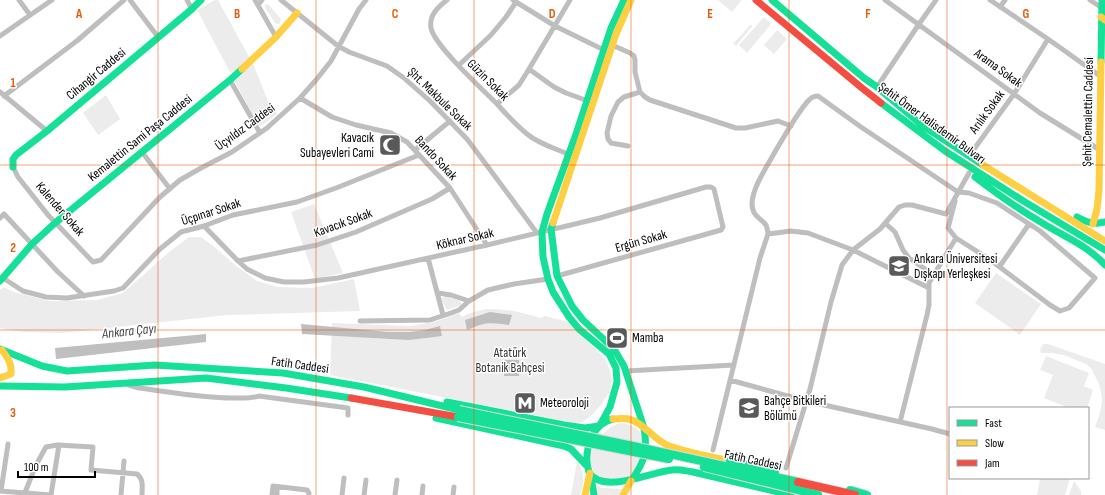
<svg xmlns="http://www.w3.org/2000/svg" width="1105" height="495" font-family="'Sofia Sans Condensed',sans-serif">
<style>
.green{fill:#ececec}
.water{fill:#bfbfbf}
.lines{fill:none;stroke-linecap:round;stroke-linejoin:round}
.street{stroke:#bebebe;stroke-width:5}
.fast{stroke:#16e098;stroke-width:7}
.slow{stroke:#ffcf43;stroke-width:7}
.jam{stroke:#f24e42;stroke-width:7}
.fast-bridge-casing{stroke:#dbdbdb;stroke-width:10;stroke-linecap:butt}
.jam-bridge-casing{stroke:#dbdbdb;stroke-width:10;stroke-linecap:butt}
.fast-bridge{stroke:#16e098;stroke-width:8}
.jam-bridge{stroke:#f24e42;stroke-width:8}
.grid{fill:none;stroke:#e8590c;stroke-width:1;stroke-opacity:0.55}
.labels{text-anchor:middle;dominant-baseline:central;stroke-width:3;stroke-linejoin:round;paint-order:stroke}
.street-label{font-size:13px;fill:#000;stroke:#fff}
.poi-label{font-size:13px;fill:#000;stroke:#fff;text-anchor:start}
.park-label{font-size:13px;fill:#333;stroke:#fff}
.water-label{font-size:14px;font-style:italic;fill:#444;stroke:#fff}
.grid-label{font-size:13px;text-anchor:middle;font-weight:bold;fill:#e8590c;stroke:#fff;stroke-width:3;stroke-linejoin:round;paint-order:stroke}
</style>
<rect width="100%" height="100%" fill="#fff"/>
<path class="green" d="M215 0H218L254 66 269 104 277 114 261 126 257 123 197 10Z
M718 0H740L741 1 732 12Z
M266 4 269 5 281 19V21L279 24H276L265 8V5Z
M764 17 771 24 747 53 739 45Z
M750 25H753L736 46 733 44Z
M777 30 787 39 774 54 764 45Z
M106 95 120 119 98 135 83 113Z
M314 204 343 273 315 279 291 212Z
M189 237H201L212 245 234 264 257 281 278 287 312 288 354 279 360 311 227 315 62 333 23 332 0 328V290L4 287 14 292 49 301 97 300 123 293 169 252Z
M996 273 1041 304 1020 335 975 303Z
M446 296 460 301 462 305 447 310 442 301V298Z
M486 309C508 309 520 312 540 318L545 316 569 322 605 359 610 370 612 381 610 391 601 405 591 416 582 422 575 423 330 375 332 323 410 326 434 322 459 313 462 317 470 313Z
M1043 344H1048L1105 364V430L1095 427 1099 416 1102 403V397L1099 384 1091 368 1086 364 1064 355 1052 353H1041L1040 350Z
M1046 356 1089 373 1084 386 1093 390 1087 408H1069L1044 398 1053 375 1040 370Z
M621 423C628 424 634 426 638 430 649 440 638 470 628 478 621 483 609 483 602 479 576 463 599 428 621 423Z
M577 462C585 471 584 484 580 495H571Z
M1040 478H1070L1065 495H1037Z
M1074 481 1081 491V495H1069Z
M596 485 602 488 622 489 619 495H597Z"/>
<path class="water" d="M490 312 512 315 509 325C490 322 485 322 467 330L465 320Z
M301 324 388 332H410L425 330 440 326 442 336 409 340 302 334Z
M206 334V342L56 359 55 348Z
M504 360H519V376H504V370L506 368 505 366Z"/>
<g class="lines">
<path class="street" d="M19 0 30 15
M130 0 158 37
M187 0 192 9
M255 0 276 37
M281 0 338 46 349 52 387 66 404 78 430 101 467 139 494 175 537 233
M447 0C438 7 429 15 431 28 434 45 482 89 497 104 506 114 516 125 527 134 539 144 554 148 568 154
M513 0 555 26 604 50
M885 0 1040 113 1100 150
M990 0 1048 39 1100 76
M1090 0 1102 8
M258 5 262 0
M1000 7 1005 0
M0 36 52 0
M612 45 630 53 634 56 635 60V72L640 92 645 97 650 100 736 128H745L778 121 791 126
M459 65 491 35 506 17 516 2
M529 69 554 87 566 93 588 101
M230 80 260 133
M877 87 919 24 936 0
M0 92 47 131
M4 96 78 40 124 0
M300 98 332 117 356 125 391 133 407 142 450 188 487 245
M497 104 519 85 529 69 570 0
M628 146 611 143 608 139 607 133 611 116 618 102 624 97 640 92
M415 150 450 121
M142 152 170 189
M969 156 1014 94 1048 39
M13 167 18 177 48 215 93 262 101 260 160 197 180 180 201 168 232 152 267 128 300 98 316 80 331 61 359 9 366 0
M0 218 4 214 58 272 84 296
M885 223 895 232 903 250 909 258 934 275
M204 226 238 261 247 269 265 278 284 282H304L338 278 487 245 600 218 706 187H711L714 189 723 227 721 230 557 276
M768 234C768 232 767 228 766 225 760 217 752 217 752 203 753 186 768 165 776 150 786 134 795 116 808 101 811 98 813 96 818 96L861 127 958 192 969 193 997 203 1040 231 1095 278 1069 308 1060 311 1050 305 989 259 956 238
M428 258 443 315
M238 261 317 245 356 232 432 199 450 188
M1000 266 1029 224
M3 278 23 291 46 297 67 298 114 291 123 288 160 249 181 232 204 226 233 215 297 202 336 188 419 155
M438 293 451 295 469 301
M360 321 430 320 451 313 459 310 469 301 488 290 514 284 548 279
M626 371 734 365
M730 380 806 401 932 429 950 434
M129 385 139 388C170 392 201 398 232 398 241 398 250 399 259 396L348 408V415
M900 422 927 315 929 305V283L956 238 948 228 955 201
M713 450 760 258 768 234 791 231 808 233 853 250 929 288
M786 468 810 389 831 302 842 265 853 250 880 229 899 207 905 205H912L946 214 969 173
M0 491 51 495 59 445
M1 491 8 444
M24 495 36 465 46 447 57 445 93 447 91 470 137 474C144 480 142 487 142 495
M121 495 124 461
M272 495 273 486 307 490 309 493V495
M277 495V487
M342 495 344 478
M364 495 366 480
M395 495 397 480
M422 495 423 486
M453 495 454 487"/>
<path class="fast" d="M772 0 864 78 877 87 923 126 983 165
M1101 62 1102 0
M881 103 945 151 1025 202 1105 250
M13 167V159L16 155 47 131 192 9 201 0
M975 177C997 194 1020 210 1044 224 1065 237 1088 246 1105 265
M1077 217C1086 222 1094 225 1105 222
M553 223 551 229 557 276 572 306 583 320 614 349 624 366 644 428
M0 281 32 244 55 223 230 80 242 69
M0 349 42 366 67 371 155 365 283 373 364 387 459 410
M0 386 65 387 206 378 286 388 351 398
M447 402 564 425 585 428 599 426
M436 418 564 446 571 449 586 465
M613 419C602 421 596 428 591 438 587 449 585 461 589 472 602 495 650 472 672 470 679 469 686 471 693 472L791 495
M600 425 610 407 617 382 616 368 609 354 579 329 569 317 553 292 548 279 543 257 542 232 547 214 575 137 611 28 624 0
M591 477 594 495
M631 481C645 461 648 452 644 428"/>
<path class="slow" d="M1101 17 1105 20
M242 69 276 37 297 13
M983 165 1105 241
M553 223 616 34 631 0
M1093 224 1097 209 1099 190 1101 62
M0 378 11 374C12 364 8 358 2 350
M613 419C618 419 624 418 629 419 644 423 653 439 667 445 687 453 709 456 730 461
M585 495 590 473
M623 495 631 481"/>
<path class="jam" d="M756 0 862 88 881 103
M351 398 458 417"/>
<g class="fast-bridge-casing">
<path id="fast-bridge" d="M459 410 638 447 798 482
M458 417 669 459
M730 461 775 472
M704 467 818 495
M850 490 867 495"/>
</g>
<g class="jam-bridge-casing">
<path id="jam-bridge" d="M798 482 855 495"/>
</g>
<use href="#fast-bridge" class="fast-bridge"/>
<use href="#jam-bridge" class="jam-bridge"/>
</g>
<path class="grid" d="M158 0V495M316 0V495M474 0V495M631 0V495M789 0V495M947 0V495M0 165H1105M0 330H1105"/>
<defs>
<g id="mosque-square" transform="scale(1.15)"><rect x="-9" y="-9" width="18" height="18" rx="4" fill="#595959" stroke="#fff"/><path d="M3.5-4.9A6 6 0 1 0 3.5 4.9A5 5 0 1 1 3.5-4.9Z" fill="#fff"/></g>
<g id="university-square" transform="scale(1.15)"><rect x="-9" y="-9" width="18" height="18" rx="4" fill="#595959" stroke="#fff"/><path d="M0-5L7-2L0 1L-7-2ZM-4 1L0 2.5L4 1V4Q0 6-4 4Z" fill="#fff"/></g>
<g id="stadium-square" transform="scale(1.15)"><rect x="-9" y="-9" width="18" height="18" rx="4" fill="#595959" stroke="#fff"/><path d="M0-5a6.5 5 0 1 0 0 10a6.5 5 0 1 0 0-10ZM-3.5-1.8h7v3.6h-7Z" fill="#fff"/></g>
<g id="metro-square" transform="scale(1.15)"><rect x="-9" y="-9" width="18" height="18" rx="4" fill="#595959" stroke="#fff"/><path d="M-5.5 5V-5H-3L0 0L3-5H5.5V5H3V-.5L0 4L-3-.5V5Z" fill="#fff"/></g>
</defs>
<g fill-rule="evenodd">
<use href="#mosque-square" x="390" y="145"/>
<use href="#university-square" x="899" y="266"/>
<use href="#stadium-square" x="617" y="338"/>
<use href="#metro-square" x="525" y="403"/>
<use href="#university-square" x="749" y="408"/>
</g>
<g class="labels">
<g class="street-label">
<text transform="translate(998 68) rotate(36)">Arama Sokak</text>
<text transform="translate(96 74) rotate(-40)">Cihangir Caddesi</text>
<text transform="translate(488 80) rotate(45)">Güzin Sokak</text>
<text transform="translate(440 99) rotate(44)">Şht. Makbule Sokak</text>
<text transform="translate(987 112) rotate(-54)">Arılık Sokak</text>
<text transform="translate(1088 112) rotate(-89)">Şehit Cemalettin Caddesi</text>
<text transform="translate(932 123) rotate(36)">Şehit Ömer Halisdemir Bulvarı</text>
<text transform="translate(245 127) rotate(-36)">Üçyıldız Caddesi</text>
<text transform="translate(140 138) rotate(-39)">Kemalettin Sami Paşa Caddesi</text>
<text transform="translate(436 158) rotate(47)">Bando Sokak</text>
<text transform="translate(60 209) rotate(49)">Kalender Sokak</text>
<text transform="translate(211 212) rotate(-18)">Üçpınar Sokak</text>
<text transform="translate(343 223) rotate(-20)">Kavacık Sokak</text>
<text transform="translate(465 239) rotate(-13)">Köknar Sokak</text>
<text transform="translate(641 241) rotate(-16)">Ergün Sokak</text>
<text transform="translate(300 365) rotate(8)">Fatih Caddesi</text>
<text transform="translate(753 460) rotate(12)">Fatih Caddesi</text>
</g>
<g class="poi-label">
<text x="374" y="138" text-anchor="end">Kavacık<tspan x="374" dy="15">Subayevleri Cami</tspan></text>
<text x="914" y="259">Ankara Üniversitesi<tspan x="914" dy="15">Dışkapı Yerleşkesi</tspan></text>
<text x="632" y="338">Mamba</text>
<text x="764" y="401">Bahçe Bitkileri<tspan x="764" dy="15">Bölümü</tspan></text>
<text x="540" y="403">Meteoroloji</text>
</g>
<g class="park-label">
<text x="510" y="353">Atatürk<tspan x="510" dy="15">Botanik Bahçesi</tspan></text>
</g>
<g class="water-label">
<text transform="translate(129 331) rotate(-6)">Ankara Çayı</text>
</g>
</g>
<g class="grid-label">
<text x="79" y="18">A</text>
<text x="237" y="18">B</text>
<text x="395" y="18">C</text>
<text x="552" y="18">D</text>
<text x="710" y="18">E</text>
<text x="868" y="18">F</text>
<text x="1026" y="18">G</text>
<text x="13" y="87">1</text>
<text x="13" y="252">2</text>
<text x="13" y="417">3</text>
</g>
<rect x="949" y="407" width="140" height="72" fill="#ffffff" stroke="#999999"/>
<rect x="957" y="420" width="20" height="6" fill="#16e098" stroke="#999999"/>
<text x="985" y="427" font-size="12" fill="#000000">Fast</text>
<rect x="957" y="440" width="20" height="6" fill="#ffcf43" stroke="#999999"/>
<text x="985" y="447" font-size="12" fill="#000000">Slow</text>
<rect x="957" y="460" width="20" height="6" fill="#f24e42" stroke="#999999"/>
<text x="985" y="467" font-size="12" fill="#000000">Jam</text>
<path d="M18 471v6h77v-6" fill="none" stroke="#000000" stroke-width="2"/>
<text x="24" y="471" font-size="12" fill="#000000" stroke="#ffffff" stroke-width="3" paint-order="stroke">100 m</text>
</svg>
